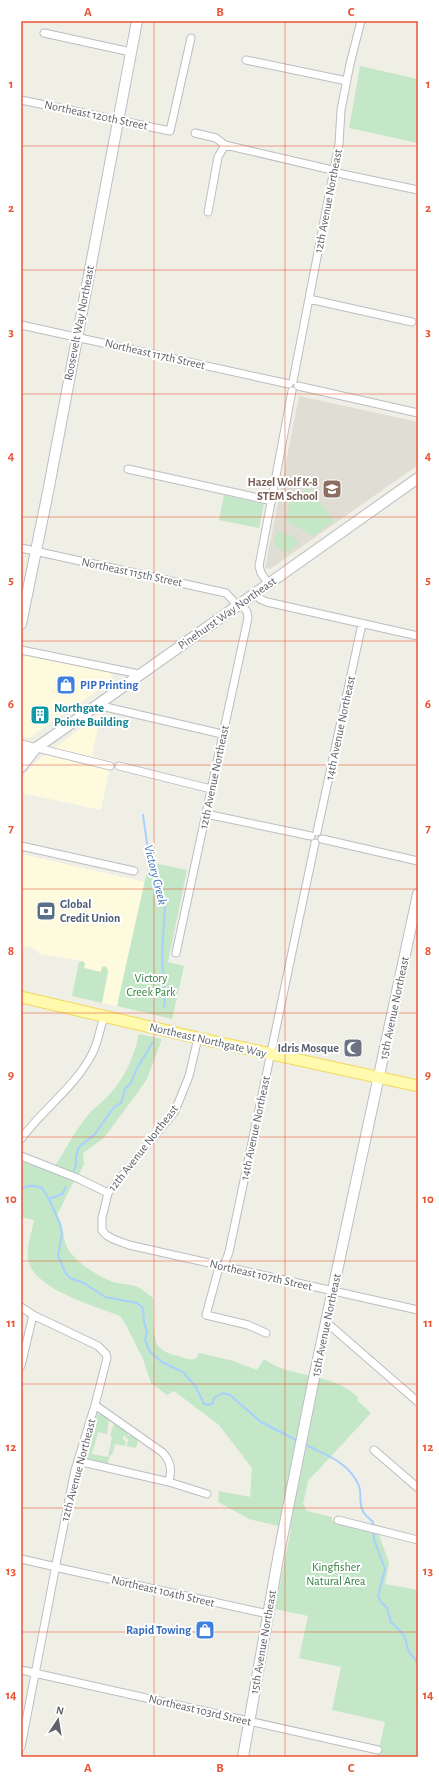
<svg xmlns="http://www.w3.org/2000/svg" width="439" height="1778" font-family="'Alegreya Sans',sans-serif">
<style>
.commercial{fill:#fefade}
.education{fill:#e0ded4}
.green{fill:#c3e7c7}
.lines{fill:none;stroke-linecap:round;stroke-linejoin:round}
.stream{stroke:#a8d0ff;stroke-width:2}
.street-casing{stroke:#bbbdc2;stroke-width:9}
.secondary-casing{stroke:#bcbec4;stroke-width:12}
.primary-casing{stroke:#f2d85d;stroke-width:13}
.street{stroke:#fff;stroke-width:7}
.secondary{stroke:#fff;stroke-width:10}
.primary{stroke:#fffaad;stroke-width:11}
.grid{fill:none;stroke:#ea5332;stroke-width:1;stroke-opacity:0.55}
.labels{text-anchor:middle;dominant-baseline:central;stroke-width:4;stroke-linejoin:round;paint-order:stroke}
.street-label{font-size:12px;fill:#5e6167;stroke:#fff}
.education-label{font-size:12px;font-weight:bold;fill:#785e54;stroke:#fff;text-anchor:end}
.shop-label{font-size:12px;font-weight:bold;fill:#366cbe;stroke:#fff;text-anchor:start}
.culture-label{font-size:12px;font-weight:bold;fill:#0d838f;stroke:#fff;text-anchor:start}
.service-label{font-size:12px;font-weight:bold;fill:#4e5e75;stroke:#fff;text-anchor:start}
.park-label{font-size:12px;fill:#33813f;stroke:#fff}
.worship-label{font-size:12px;font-weight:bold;fill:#5b616d;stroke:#fff;text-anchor:end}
.water-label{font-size:13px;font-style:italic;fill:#4573bc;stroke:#fff}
.neatline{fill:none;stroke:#ea5332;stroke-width:1.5}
.grid-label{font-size:13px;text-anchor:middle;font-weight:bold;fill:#ea5332}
</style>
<rect width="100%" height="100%" fill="#f0efe6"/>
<path class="commercial" d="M25 653 112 672 110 682 29 738 21 736V670Z
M101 713 92 756 111 761 101 810 21 793V778L37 761Z
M21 854 145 882 117 1006 102 1003 109 972 102 967 101 972 84 968 85 964 83 961 40 954 33 948 21 946Z"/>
<path class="education" d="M299 396 418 422V465L270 569 265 568Z"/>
<path class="green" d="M360 66 418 79V143L349 128Z
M307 488 313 495 316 496 334 521 313 536 286 521 290 500Z
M224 495 264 504 259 528 219 520Z
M277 531H279L295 538 299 543 286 553 274 545Z
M149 862 187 870 168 962 184 966 172 1019 117 1006Z
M83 961 85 964 84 968 101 972 102 967 105 966 108 970 102 1003 72 996 79 962Z
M139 1034 162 1039 147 1079 138 1092 104 1138 83 1153 84 1164 78 1176 55 1166C65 1151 73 1134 84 1120 91 1110 100 1104 108 1096 125 1078 134 1057 139 1034Z
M24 1161 74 1181 57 1215C65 1227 62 1243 70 1252 80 1265 98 1276 113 1282 121 1284 130 1284 138 1287 143 1290 148 1294 153 1298 153 1308 152 1340 159 1347 164 1352 172 1355 179 1356 184 1358 192 1361 196 1358L199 1353 230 1360 257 1370 264 1359C292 1380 330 1370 359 1398L357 1400 371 1413 308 1481 303 1504 307 1511 332 1517V1521L378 1532 389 1563 385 1584 418 1590V1757H377L385 1722 332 1710 341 1667 299 1658 308 1616 275 1609 291 1529 249 1519 218 1502 219 1491 250 1497 252 1468 219 1425 174 1391 167 1395 151 1383 143 1359 126 1325 120 1316C95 1306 29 1288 28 1257 27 1245 32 1232 34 1220L21 1217V1169Z
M97 1414 103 1415 109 1419 107 1434 98 1432 92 1454 108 1457 112 1437 110 1436 114 1423 127 1432 128 1436 131 1435 138 1440 136 1448 126 1446 129 1440 123 1435V1439L126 1442 125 1446 115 1444 112 1455H110L107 1465 88 1460 83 1455Z"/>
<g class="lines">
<path class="stream" d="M143 815 148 850 165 905 162 955 165 999 164 1007
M74 1170 76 1165V1156L79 1147 95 1134 114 1107 121 1103 125 1089 131 1083 136 1070 153 1042
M21 1189 28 1186H35L42 1188 49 1199 60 1224 62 1233 58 1256 65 1272 70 1278 84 1283 105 1297 137 1303 143 1308 144 1322 147 1331 145 1340 150 1352 162 1362 183 1372 196 1387 204 1404 209 1405 213 1403 214 1398 223 1393 230 1395 261 1422 298 1441
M49 1199 62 1194 66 1187
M304 1444C326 1455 349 1462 359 1486 362 1494 358 1506 364 1513 366 1516 370 1519 373 1522L374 1539 385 1569 378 1596 381 1602 387 1608 391 1622 404 1635 409 1652 416 1660 418 1667"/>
<g class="street-casing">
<path id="street" d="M44 33 131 52
M246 60 347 81
M21 100 170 131 191 38
M195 133 216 138 225 145 328 169 342 174 418 190
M208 212 218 157 225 145
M309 299 412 322
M21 325 289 384
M293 381 339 144 341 110 350 64 361 21
M298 386 418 413
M128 469 272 501
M21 548 226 593 237 605
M268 583 261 573 259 566 292 391
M255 593 260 599 267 602 418 636
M21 650 139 674
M97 705 222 734
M21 744 110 766
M119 766 211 789
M206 814 311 836
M317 832 362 624
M322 839 418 861
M21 846 134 871
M176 953 248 618 247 612 241 603
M198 1038 189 1076 175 1111 108 1193 102 1218V1230L106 1235 113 1239 129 1245 418 1310
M21 1139C42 1110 75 1087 92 1054 98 1043 100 1029 104 1016
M21 1156 77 1178 108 1193
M21 1307 33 1315 98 1346 106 1354 107 1358 95 1405 75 1470 56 1564
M326 1322 418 1402
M266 1333 248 1325 206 1315 218 1271 225 1263 229 1252 315 843
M21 1366 33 1315
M95 1405 162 1452C171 1461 172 1469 169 1482
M374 1450 418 1488
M78 1461 169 1482 207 1494
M338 1520 418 1540
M21 1559 52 1566
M59 1568 268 1614
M21 1670 378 1750
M21 1747 55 1570"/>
</g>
<g class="secondary-casing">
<path id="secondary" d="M21 624 48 492 137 21
M21 754 36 748 69 725 418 478
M21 767 36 748
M243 1757 279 1553 314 1378 418 894"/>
</g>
<g class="primary-casing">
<path id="primary" d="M21 997 198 1038 418 1086"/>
</g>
<use href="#street" class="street"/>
<use href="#secondary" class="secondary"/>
<use href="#primary" class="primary"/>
</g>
<path class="grid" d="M154 21V1757M285 21V1757M21 146H418M21 270H418M21 394H418M21 517H418M21 641H418M21 765H418M21 889H418M21 1013H418M21 1137H418M21 1261H418M21 1384H418M21 1508H418M21 1632H418"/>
<defs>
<g id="school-square" transform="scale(1)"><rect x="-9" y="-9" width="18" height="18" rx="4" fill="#8d6e63" stroke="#fff"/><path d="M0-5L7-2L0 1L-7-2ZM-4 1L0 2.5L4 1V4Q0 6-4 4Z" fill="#fff"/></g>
<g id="shop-square" transform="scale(1)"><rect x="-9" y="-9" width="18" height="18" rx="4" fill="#3f7fe0" stroke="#fff"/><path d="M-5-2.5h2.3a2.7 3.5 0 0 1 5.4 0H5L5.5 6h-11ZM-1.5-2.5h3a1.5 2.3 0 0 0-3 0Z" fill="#fff"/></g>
<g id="building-square" transform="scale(1)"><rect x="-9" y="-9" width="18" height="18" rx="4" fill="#0f9aa8" stroke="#fff"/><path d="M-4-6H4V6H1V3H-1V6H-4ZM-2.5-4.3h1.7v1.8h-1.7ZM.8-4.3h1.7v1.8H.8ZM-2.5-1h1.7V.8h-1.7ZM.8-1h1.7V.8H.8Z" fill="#fff"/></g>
<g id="bank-square" transform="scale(1)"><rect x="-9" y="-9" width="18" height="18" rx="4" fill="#5c6f8a" stroke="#fff"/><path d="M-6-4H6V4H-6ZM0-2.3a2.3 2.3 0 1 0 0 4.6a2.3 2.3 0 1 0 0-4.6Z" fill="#fff"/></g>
<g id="mosque-square" transform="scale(1)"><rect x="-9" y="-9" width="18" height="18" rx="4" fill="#6b7280" stroke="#fff"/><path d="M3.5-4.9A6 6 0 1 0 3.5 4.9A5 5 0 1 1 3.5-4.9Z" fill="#fff"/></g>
</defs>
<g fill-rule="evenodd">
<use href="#school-square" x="332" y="489"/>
<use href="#shop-square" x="66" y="685"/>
<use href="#building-square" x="40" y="715"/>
<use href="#bank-square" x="46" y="911"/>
<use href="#mosque-square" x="353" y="1048"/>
<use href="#shop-square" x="205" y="1630"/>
</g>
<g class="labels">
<g class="street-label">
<text transform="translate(96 115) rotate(12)">Northeast 120th Street</text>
<text transform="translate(328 201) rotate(-79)">12th Avenue Northeast</text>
<text transform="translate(79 323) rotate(-79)">Roosevelt Way Northeast</text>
<text transform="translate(155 354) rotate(13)">Northeast 117th Street</text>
<text transform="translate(132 572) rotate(12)">Northeast 115th Street</text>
<text transform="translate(227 613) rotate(-35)">Pinehurst Way Northeast</text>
<text transform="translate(340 728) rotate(-78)">14th Avenue Northeast</text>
<text transform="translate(214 777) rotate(-78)">12th Avenue Northeast</text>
<text transform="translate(394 1008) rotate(-78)">15th Avenue Northeast</text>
<text transform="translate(208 1040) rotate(13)">Northeast Northgate Way</text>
<text transform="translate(255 1128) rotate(-78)">14th Avenue Northeast</text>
<text transform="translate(143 1148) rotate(-52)">12th Avenue Northeast</text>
<text transform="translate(261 1275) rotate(13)">Northeast 107th Street</text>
<text transform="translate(326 1325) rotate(-78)">15th Avenue Northeast</text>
<text transform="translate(78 1470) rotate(-75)">12th Avenue Northeast</text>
<text transform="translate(163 1591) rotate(13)">Northeast 104th Street</text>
<text transform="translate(263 1642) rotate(-80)">15th Avenue Northeast</text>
<text transform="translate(200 1710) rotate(13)">Northeast 103rd Street</text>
</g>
<g class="education-label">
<text x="318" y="482">Hazel Wolf K-8<tspan x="318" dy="14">STEM School</tspan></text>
</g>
<g class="shop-label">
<text x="80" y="685">PIP Printing</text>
<text x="191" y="1630" text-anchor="end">Rapid Towing</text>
</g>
<g class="culture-label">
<text x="54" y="708">Northgate<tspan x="54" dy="14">Pointe Building</tspan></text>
</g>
<g class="service-label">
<text x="60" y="904">Global<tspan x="60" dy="14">Credit Union</tspan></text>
</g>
<g class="park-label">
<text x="151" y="978">Victory<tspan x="151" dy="14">Creek Park</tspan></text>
<text x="336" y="1567">Kingfisher<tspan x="336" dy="14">Natural Area</tspan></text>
</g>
<g class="worship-label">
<text x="339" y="1048">Idris Mosque</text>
</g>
<g class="water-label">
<text transform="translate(155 875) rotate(76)">Victory Creek</text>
</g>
</g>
<rect width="439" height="1778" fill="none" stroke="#ffffff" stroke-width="44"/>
<g transform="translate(58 1720) rotate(12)" stroke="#ffffff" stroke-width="3" paint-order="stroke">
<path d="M0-3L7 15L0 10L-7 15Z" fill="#5e6167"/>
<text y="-6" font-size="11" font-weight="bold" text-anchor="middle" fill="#5e6167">N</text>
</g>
<rect x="22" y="22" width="395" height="1734" class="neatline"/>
<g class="grid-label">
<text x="88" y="16">A</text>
<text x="220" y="16">B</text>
<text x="351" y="16">C</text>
<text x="11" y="88">1</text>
<text x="428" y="88">1</text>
<text x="11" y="212">2</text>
<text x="428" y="212">2</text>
<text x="11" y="336">3</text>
<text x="428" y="336">3</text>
<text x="11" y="460">4</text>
<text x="428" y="460">4</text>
<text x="11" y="584">5</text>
<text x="428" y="584">5</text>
<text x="11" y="708">6</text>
<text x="428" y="708">6</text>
<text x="11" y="832">7</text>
<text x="428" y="832">7</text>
<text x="11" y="955">8</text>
<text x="428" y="955">8</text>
<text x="11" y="1079">9</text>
<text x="428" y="1079">9</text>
<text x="11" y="1203">10</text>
<text x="428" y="1203">10</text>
<text x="11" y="1327">11</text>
<text x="428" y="1327">11</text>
<text x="11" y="1451">12</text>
<text x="428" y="1451">12</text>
<text x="11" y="1575">13</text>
<text x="428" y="1575">13</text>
<text x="11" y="1699">14</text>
<text x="428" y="1699">14</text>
<text x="88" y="1772">A</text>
<text x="220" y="1772">B</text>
<text x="351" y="1772">C</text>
</g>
</svg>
